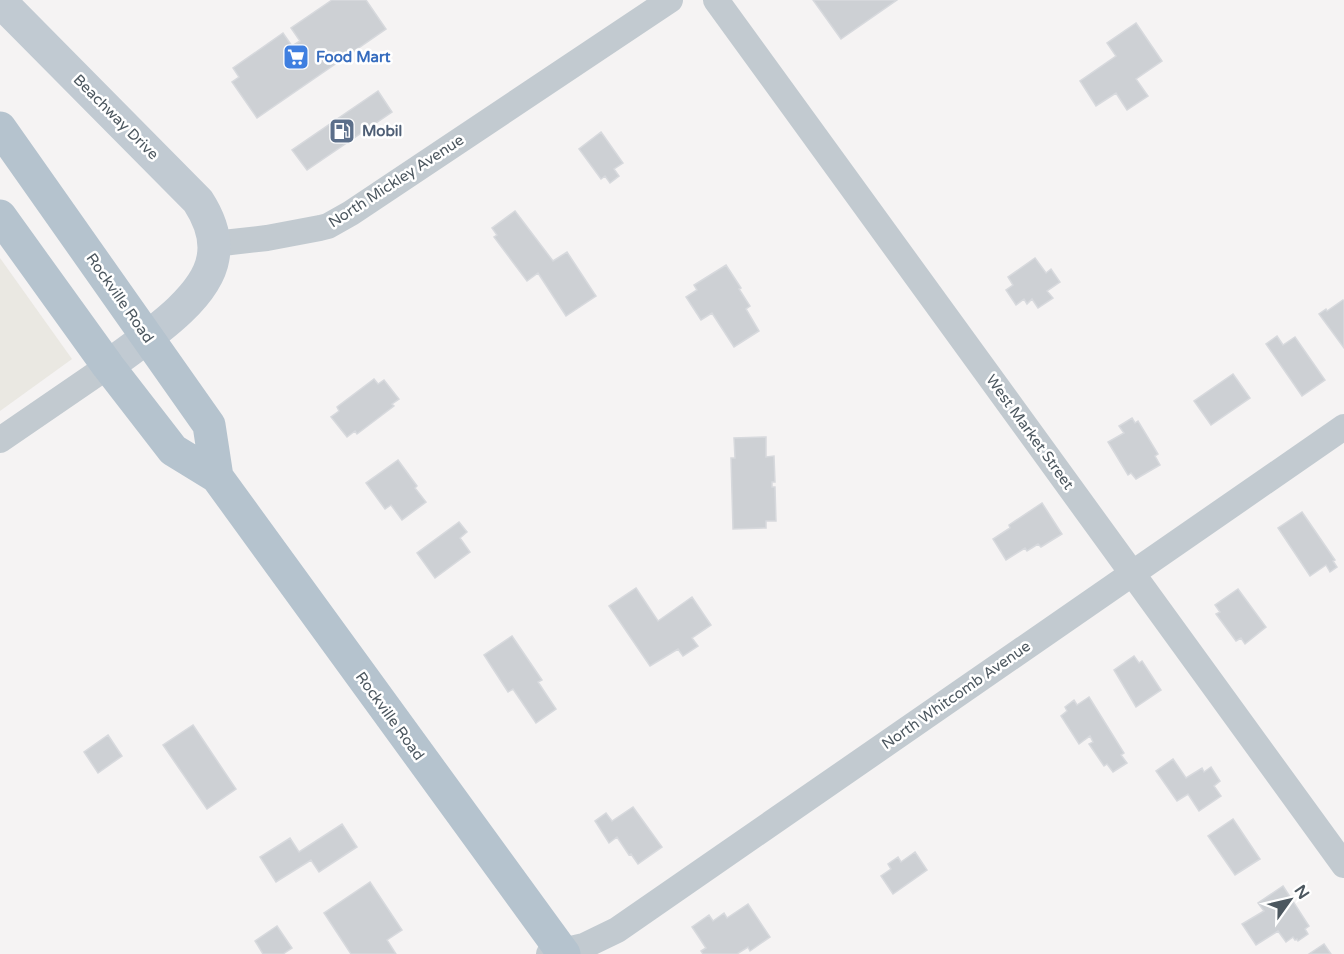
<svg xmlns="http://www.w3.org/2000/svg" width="1344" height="954" font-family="'Varela Round',sans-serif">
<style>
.commercial{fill:#eae8e2}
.building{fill:#cdd0d4;stroke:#d7d9dd;stroke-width:1.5}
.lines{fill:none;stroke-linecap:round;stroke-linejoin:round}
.street{stroke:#c2cad0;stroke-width:26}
.secondary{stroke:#c1cad2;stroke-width:33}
.primary{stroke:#b5c3ce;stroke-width:33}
.labels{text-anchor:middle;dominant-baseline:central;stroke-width:5;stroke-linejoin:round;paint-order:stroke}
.shop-label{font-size:15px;font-weight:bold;fill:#366cbe;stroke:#fff;text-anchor:start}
.street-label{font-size:15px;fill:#4c575f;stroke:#fff}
.service-label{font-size:15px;font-weight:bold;fill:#4e5e75;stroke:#fff;text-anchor:start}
</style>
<rect width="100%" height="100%" fill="#f5f3f3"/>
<path class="commercial" d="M0 258 72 359 0 411Z"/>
<path class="building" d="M332 0H366L386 29 257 118 232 82 239 77 233 68 283 33 292 46 300 41 291 28Z
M813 0H897L841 39Z
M1136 23 1162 61 1136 79 1148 96 1127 110 1116 93 1096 106 1080 81 1116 56 1107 43Z
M378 91 392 112 307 170 292 150Z
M601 132 623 163 614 169 619 176 610 183 605 176 601 179 579 149Z
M515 211 553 261 567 252 596 296 566 316 538 273 527 281 494 237 497 235 492 228Z
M1035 258 1046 273 1051 269 1060 282 1047 291 1053 298 1038 308 1032 299 1027 304 1024 299 1016 305 1006 290 1013 285 1008 277Z
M726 265 741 288 739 289 750 306 746 309 759 331 734 347 712 313 701 320 686 297 697 290 694 285Z
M1343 300 1344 301V348L1319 314 1326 309 1327 311Z
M1277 336 1283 345 1295 337 1325 380 1302 396 1266 344Z
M1233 374 1250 398 1211 425 1194 401Z
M374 379 378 384 384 380 399 399 392 404 394 406 357 434 355 431 347 437 331 417 339 411 337 407Z
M1132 418 1135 423 1138 421 1158 454 1155 456 1160 465 1136 479 1131 473 1128 475 1108 442 1124 433 1119 426Z
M766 437V457L774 456 775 482H772V487H775L776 521H766V528L733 529 731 458H735L734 438Z
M398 460 417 486 415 488 426 502 402 520 391 505 385 509 366 483Z
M1042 503 1062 534 1041 547 1038 544 1027 551 1025 548 1006 560 993 539 1010 528 1009 525Z
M1302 512 1335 560 1333 561 1337 567 1330 572 1326 565 1310 576 1278 528Z
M459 522 467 532 460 538 470 552 435 578 417 553Z
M636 588 658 621 692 597 711 625 692 638 698 646 683 656 678 649 650 666 609 606Z
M1238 589 1266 627 1245 644 1241 638 1236 641 1216 614 1220 612 1215 605Z
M512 636 542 680 538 682 556 709 536 723 513 689 508 692 484 655Z
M1134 656 1139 663 1142 661 1161 690 1136 707 1114 670Z
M1089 697 1124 753 1121 755 1127 763 1113 772 1107 764 1104 766 1089 744 1093 742 1090 736 1079 744 1061 716 1067 711 1065 707 1074 700 1077 705Z
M193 725 236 789 207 809 163 745Z
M108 735 122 756 98 773 84 752Z
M1173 759 1186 778 1202 768 1204 772 1211 767 1220 781 1214 786 1221 796 1199 811 1188 794 1177 801 1156 771Z
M633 807 662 847 638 864 631 854 629 855 617 837 609 843 595 821 606 813 612 821Z
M1233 819 1260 859 1235 875 1208 836Z
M342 824 357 847 319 872 311 860 276 882 260 857 290 838 299 852Z
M915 852 927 870 893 894 881 876 891 869 888 864 898 857 901 862Z
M370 882 402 930 387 940 396 954H351L324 913Z
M1283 886 1309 926 1305 929 1308 934 1298 941 1297 939 1295 940 1293 937 1286 942 1278 931 1256 945 1242 924 1264 911 1258 903Z
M748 904 770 937 750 951 748 947 737 954H703L701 951 706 948 692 927 709 915 713 921 724 913 727 918Z
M277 926 292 948 283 954H263L255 941Z
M1324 944 1331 954H1309Z"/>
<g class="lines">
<path class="street" d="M716 0 1344 865
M214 244 267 238 320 228 328 226 351 213 670 0
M0 440 108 366
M549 954 584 946 617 930 1344 427"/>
<path class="secondary" d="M0 1 198 201C209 218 217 237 213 258 206 301 141 341 108 366"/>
<path class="primary" d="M0 128 209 425 217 477
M0 216 108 366 173 450 217 477 564 954"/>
</g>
<defs>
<g id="supermarket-square" transform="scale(1.35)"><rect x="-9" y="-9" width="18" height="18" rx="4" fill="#3f7fe0" stroke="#fff"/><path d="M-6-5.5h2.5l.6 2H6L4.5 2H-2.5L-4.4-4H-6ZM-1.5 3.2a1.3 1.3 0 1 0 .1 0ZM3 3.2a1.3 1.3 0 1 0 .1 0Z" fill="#fff"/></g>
<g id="fuel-square" transform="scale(1.35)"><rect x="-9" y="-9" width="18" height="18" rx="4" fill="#5c6f8a" stroke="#fff"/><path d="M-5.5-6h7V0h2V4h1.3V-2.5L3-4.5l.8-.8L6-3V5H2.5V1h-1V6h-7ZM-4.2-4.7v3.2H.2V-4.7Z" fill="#fff"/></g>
</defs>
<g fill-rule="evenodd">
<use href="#supermarket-square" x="296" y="57"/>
<use href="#fuel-square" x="342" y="131"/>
</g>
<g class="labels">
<g class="shop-label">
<text x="316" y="57">Food Mart</text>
</g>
<g class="street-label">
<text transform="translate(116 117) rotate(45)">Beachway Drive</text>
<text transform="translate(396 181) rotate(-33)">North Mickley Avenue</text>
<text transform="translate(120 298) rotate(55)">Rockville Road</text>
<text transform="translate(1030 432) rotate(54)">West Market Street</text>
<text transform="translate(956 695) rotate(-35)">North Whitcomb Avenue</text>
<text transform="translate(390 716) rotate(54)">Rockville Road</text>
</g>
<g class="service-label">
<text x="362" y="131">Mobil</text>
</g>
</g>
<g transform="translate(1290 900) rotate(56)" stroke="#ffffff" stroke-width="4.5" paint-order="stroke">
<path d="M0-4.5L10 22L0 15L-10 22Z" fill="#4c575f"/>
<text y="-9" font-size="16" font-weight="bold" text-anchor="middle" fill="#4c575f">N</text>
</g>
</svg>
